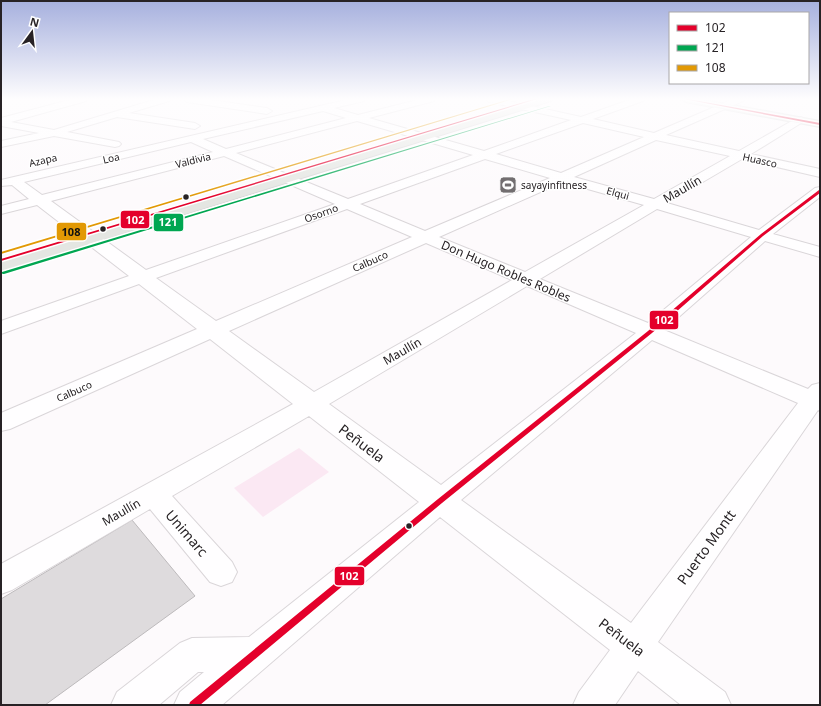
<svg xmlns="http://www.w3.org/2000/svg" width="821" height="706" font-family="'Noto Sans',sans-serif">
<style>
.green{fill:#fbe8f3}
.building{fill:#dedbdd;stroke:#bdbabc}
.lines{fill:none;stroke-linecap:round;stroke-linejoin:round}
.minor-casing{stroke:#dad6d9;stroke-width:2}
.major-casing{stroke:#d7d6d7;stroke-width:2}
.minor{fill:#fffeff;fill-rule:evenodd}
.major{fill:#e4e6e2;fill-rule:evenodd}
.bus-1-casing{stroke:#fff;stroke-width:3}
.bus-2-casing{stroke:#fff;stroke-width:3}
.bus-3-casing{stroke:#fff;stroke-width:3}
.bus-1{fill:#e4002b;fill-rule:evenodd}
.bus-2{fill:#00a651;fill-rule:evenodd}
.bus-3{fill:#e29904;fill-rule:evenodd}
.bus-dot{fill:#272225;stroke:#fff;stroke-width:1.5}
.labels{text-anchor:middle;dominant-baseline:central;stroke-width:3;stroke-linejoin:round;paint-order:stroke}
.far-street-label{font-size:10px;fill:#272225;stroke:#fff}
.far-poi-label{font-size:10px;fill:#272225;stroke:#fff;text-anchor:start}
.street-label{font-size:12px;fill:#272225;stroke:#fff}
.near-street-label{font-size:14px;fill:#272225;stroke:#fff}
.line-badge{stroke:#fff;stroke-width:1.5}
.badge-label{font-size:11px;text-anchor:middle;font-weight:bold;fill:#fff}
.pale-badge-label{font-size:11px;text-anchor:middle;font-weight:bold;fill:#111}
</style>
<rect width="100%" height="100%" fill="#fdfafc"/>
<path class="green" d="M299 448 329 472 263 517 234 488Z"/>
<path class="building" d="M132 520 195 596 45 705H1V599Z"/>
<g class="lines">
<g class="minor-casing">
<path id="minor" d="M73 99H87L86 101 11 122 54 130 157 99H170L169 101 129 113 195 123 200 126 195 129 117 117 67 132 119 142 121 144 119 146 115 147 54 136 1 147V141L39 133 1 126V118Z
M183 99H204L267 108 272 111 267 114 187 102Z
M350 99H365L364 101 334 108 358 115 421 99H435L434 101 369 118 484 151 571 120 489 102 485 99H500L581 117 632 99H644L643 101 593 119 654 133 733 99H744L743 101 666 135 739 151 797 118 801 117 806 120 751 154 820 169V177L742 159 667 203 759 230 815 188 820 187V197L773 234 820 247V257L765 241 664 330 808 389 812 385 820 383V411L818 410 658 642 725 692 731 705H681L638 671 615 705H573L579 692 610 650 440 517 222 705H174L180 692 204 672H198L159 705H111L117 692 180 643 192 638 249 637 419 502 309 416 172 496 232 562 237 572 232 582 221 586 210 582 150 509 12 590 1 594V564L293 404 210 339 10 429 1 431V413L197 329 139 284 1 334V321L129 276 37 205 1 214V206L29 199 12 185 1 186V180ZM323 111 346 118 226 149 203 139ZM357 121 473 155 348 199 236 153ZM583 123 644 137 561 173 496 154ZM656 140 730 156 654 199 574 177ZM191 142 213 152 42 195 24 182ZM224 156 335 204 146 270 51 201ZM485 159 550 178 425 231 360 204ZM563 182 644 205 525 272 439 237ZM347 209 412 237 216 321 156 278ZM657 209 751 237 648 323 540 279ZM426 243 512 280 314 392 229 331ZM527 286 636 333 441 485 329 404ZM652 340 798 403 631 623 461 500Z"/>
</g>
<g class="major-casing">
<path id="major" d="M539 99H553L551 101 1 271V260Z
M680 99H700L820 121V127L685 102Z"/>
</g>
<use href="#minor" class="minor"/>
<use href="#major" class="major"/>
<g class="bus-1-casing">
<path id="bus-1" d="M534 99H537L1 261V259Z
M684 99H688L820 123V125Z
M819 190H820V193L763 236 652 333 442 503 200 705H189L190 702 438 499 648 331 761 234Z"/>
</g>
<g class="bus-2-casing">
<path id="bus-2" d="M549 106H551L4 274H3L1 273 2 272Z"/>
</g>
<g class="bus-3-casing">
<path id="bus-3" d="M510 99H513L1 254V252Z"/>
</g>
<use href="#bus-1" class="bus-1"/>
<use href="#bus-2" class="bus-2"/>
<use href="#bus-3" class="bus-3"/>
</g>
<linearGradient id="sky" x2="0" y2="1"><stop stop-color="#a6b0de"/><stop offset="0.5" stop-color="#fefdfe"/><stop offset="1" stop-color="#fefdfe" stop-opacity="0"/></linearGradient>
<rect width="821" height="198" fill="url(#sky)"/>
<defs>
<g id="stadium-square" transform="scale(0.9)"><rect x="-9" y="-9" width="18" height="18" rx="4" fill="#726e70" stroke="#fff"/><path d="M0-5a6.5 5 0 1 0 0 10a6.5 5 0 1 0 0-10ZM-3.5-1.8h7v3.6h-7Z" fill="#fff"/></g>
</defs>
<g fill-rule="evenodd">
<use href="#stadium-square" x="508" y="185"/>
</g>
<g class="bus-dot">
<circle cx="186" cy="197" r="3.5"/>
<circle cx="103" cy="229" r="3.5"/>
<circle cx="409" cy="526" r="3.5"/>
</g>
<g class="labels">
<g class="far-street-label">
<text transform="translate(111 158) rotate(-13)">Loa</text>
<text transform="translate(43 160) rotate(-13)">Azapa</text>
<text transform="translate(193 160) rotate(-14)">Valdivia</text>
<text transform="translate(760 160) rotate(13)">Huasco</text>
<text transform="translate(618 193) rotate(16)">Elqui</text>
<text transform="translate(321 213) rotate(-20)">Osorno</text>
<text transform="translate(370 261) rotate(-24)">Calbuco</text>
<text transform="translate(74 391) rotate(-24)">Calbuco</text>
</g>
<g class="far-poi-label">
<text x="521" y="185">sayayinfitness</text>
</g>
<g class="street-label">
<text transform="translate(682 189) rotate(-30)">Maullín</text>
<text transform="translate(506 271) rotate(23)">Don Hugo Robles Robles</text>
<text transform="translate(402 351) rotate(-30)">Maullín</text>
<text transform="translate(121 512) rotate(-30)">Maullín</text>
</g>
<g class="near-street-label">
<text transform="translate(362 443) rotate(37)">Peñuela</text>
<text transform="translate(187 533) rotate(49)">Unimarc</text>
<text transform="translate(706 547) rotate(-54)">Puerto Montt</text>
<text transform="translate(622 637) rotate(37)">Peñuela</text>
</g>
</g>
<g class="line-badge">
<rect x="120" y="210" width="30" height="19" rx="4" fill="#e4002b"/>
<rect x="153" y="213" width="31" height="19" rx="4" fill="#00a651"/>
<rect x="56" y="222" width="31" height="19" rx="4" fill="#e29904"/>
<rect x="649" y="310" width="30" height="20" rx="4" fill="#e4002b"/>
<rect x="334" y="566" width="31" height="20" rx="4" fill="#e4002b"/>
</g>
<g class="badge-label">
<text x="135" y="224">102</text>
<text x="168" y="226">121</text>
<text x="664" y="324">102</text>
<text x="349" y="580">102</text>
</g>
<g class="pale-badge-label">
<text x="71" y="236">108</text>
</g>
<rect width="821" height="706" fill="none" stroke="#272225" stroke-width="4"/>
<rect x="669" y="12" width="140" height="72" fill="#ffffff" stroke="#a9a7a8"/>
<rect x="677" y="25" width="20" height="6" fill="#e4002b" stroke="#a9a7a8"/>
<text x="705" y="32" font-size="12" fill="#272225">102</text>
<rect x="677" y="45" width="20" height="6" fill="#00a651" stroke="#a9a7a8"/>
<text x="705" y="52" font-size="12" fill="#272225">121</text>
<rect x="677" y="65" width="20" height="6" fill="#e29904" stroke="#a9a7a8"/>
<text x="705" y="72" font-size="12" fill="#272225">108</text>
<g transform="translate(32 32) rotate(15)" stroke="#ffffff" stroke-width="3" paint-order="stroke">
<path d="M0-3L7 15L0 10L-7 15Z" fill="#272225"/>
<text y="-6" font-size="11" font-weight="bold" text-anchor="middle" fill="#272225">N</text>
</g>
</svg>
